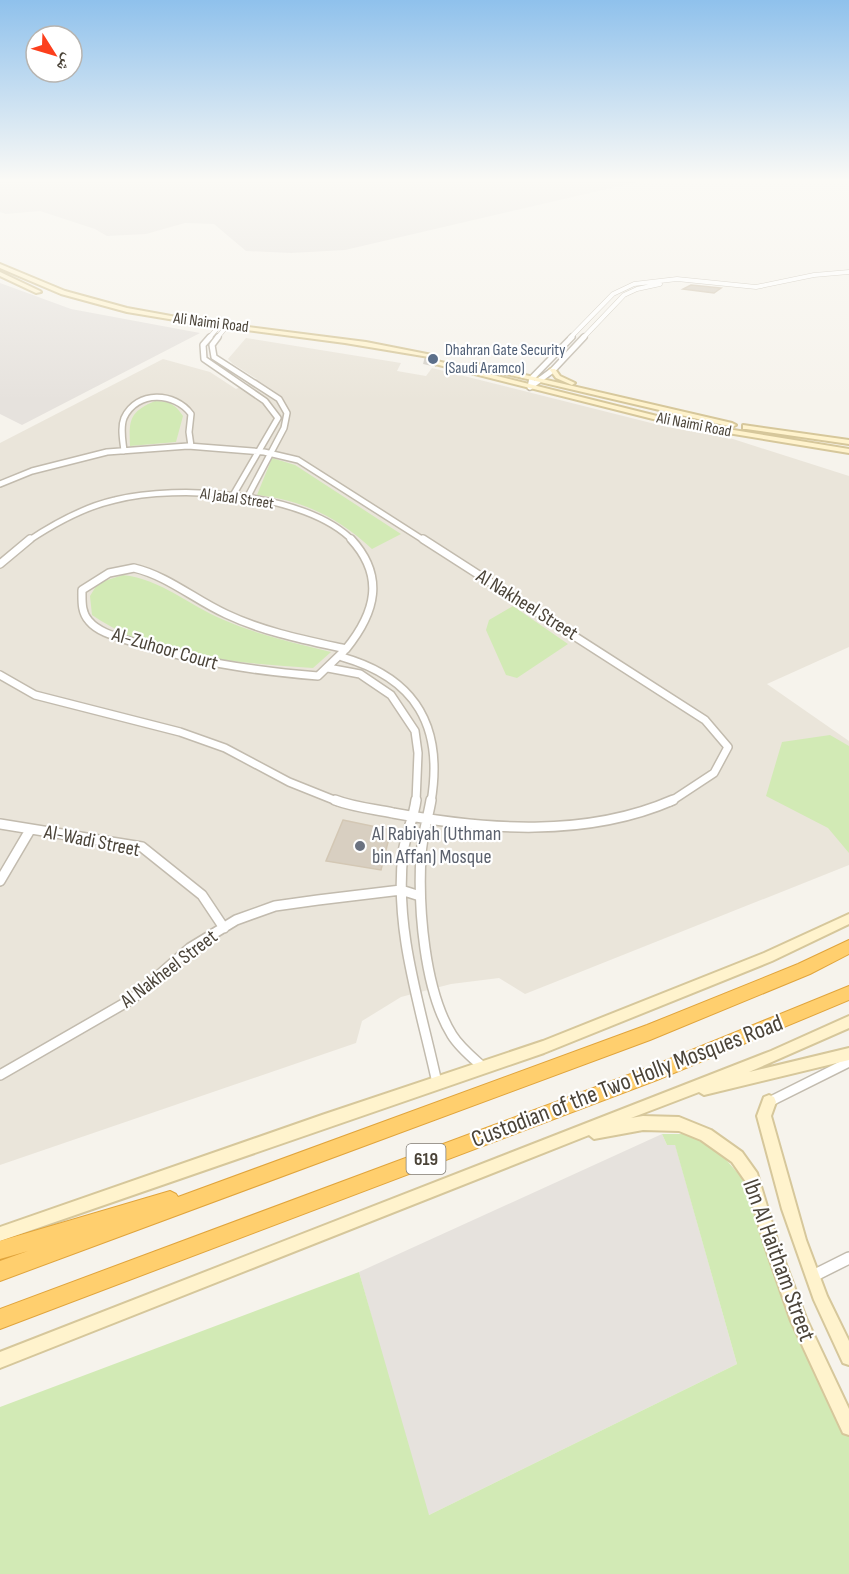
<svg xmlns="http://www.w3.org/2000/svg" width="849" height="1574" font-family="'Sofia Sans Condensed','Noto Naskh Arabic',sans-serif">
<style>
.residential{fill:#eae5da}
.industrial{fill:#e6e2dd}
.green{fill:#d2eab5}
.building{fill:#d8cfc1;stroke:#d3c7b4;stroke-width:1.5}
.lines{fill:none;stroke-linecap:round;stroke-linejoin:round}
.secondary-tunnel{stroke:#d4d0c8;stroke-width:8;stroke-dasharray:8 4;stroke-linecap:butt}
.street-far4-casing{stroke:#c2bbae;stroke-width:5}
.street-far3-casing{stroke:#c2bbae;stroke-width:8}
.street-far2-casing{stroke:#c2bbae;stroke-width:10}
.street-far1-casing{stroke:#c2bbae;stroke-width:12}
.street-casing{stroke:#c2bbae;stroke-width:14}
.secondary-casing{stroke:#d6c79b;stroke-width:4}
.highway-casing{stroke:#e0a43c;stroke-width:2}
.street-far4{stroke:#fff;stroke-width:4}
.street-far3{stroke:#fff;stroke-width:5}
.street-far2{stroke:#fff;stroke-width:7}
.street-far1{stroke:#fff;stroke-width:9}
.street{stroke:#fff;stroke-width:11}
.secondary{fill:#fff3cd;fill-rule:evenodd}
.highway{fill:#ffcf6e;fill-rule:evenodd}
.service-dot{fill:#5c6f8a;stroke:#fff;stroke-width:2}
.worship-dot{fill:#6b7280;stroke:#fff;stroke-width:2}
.labels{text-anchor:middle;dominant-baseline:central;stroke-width:4.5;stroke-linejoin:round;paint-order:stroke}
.far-street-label{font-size:16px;fill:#4b4439;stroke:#fff}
.far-service-label{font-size:16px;fill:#4e5e75;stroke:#fff;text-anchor:start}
.shield{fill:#fff;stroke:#817c74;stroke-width:1.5}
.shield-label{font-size:18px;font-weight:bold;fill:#4b4439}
.street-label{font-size:20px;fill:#4b4439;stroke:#fff}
.worship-label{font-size:20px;fill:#5b616d;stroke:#fff;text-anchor:start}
.near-street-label{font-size:24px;fill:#4b4439;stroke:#fff}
</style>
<rect width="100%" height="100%" fill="#f6f3ec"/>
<path class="residential" d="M246 338 401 363 397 371 426 376 432 368 667 427 733 439 849 476V647L767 684 849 741V865L525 994 499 978 451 984 401 997 362 1021 356 1043 0 1165V443L163 359 210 372 236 389 257 379 233 364 228 359Z"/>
<path class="industrial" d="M0 181H641L345 250 291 253 246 251 214 224 185 223 146 234 107 236 95 229 40 211 6 214 0 212Z
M0 283 71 309 200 333 22 425 0 414Z
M662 1134 667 1145 675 1144 737 1364 427 1516 359 1272Z"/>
<path class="green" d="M155 401C169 401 175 404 183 416L176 442 130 446C129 420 129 412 155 401Z
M272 458 295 465 401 534 372 549C339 518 303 500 257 495Z
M123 575C161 579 190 606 224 620 258 635 295 643 331 652L313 668C240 663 154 658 92 615L90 596 98 583Z
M513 606 568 644 517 678 506 675 486 630 489 620Z
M830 735 849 746V853L828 828 766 796 782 742Z
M662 1134H685L716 1148 742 1178 786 1309 828 1397 849 1435V1574H0V1407L359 1272 429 1515 737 1364 675 1145H667Z"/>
<path class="building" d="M691 285 721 288 714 293 683 289Z
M343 820 391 830 381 870 326 861Z"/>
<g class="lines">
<path class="secondary-tunnel" d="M424 360 437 363"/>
<g class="street-far4-casing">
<path id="street-far4" d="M209 338 220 325
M217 338 227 326
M570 338 613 294 634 284 677 279 756 287 814 275 849 272
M583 338 624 295 637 289 660 284"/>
</g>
<g class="street-far3-casing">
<path id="street-far3" d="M210 337 203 345 204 359 265 401 278 418 232 497
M218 337 212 345 214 357 279 399 287 413 284 428 247 498
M530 387 532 378 572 337
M530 387 553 370 584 337
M124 451C123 441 120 428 124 418 137 390 175 392 191 414L189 432 191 446
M0 484 32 471 107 452 188 446 264 452 298 460 425 541
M28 541C55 523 84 507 115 500 178 484 306 492 353 541"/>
</g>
<g class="street-far2-casing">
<path id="street-far2" d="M423 539 705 720 728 747 714 773 670 802
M0 564 30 539
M134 568C168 576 195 600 226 614 264 632 305 640 346 649L318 676C255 671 193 662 133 642 118 637 99 633 89 621 81 612 82 601 82 590L109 573Z
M346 649C376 612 385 576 351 539
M342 657C416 678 444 726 431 802
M328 668 360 674 391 695 415 731 418 753 416 802
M0 675 35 695 180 732 225 748 289 782 339 802"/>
</g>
<g class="street-far1-casing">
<path id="street-far1" d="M335 800C353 807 374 809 393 813 485 830 586 838 673 800
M416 800C414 818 405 835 403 853 394 931 421 1008 437 1083
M431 800C428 818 422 836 421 855 418 907 424 990 452 1035 460 1048 473 1058 484 1068
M0 824 142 847 202 895 224 928
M0 881 30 830
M0 1075 132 999 190 948 236 920 275 906 318 900 401 890 420 896
M769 1102 849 1062"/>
</g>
<g class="street-casing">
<path id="street" d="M813 1276 849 1258"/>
</g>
<g class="secondary-casing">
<path id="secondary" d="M0 264 65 291 127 308 193 320 366 342 432 355 429 357 345 343 193 323 127 312 61 294 0 268Z
M0 272 40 291 41 292 36 293 0 276Z
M437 361 673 420 849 449V453L673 424 435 364V362Z
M478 364 732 423 736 425 732 427 476 367V365Z
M551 369H555L560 376 575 383 572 385 556 378 550 370Z
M743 425 849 440V444L746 429H743Z
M849 914V924L772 961 544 1053 0 1241V1227L322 1115 543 1041 764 953Z
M849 1016V1028L749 1072 849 1048V1060L704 1095 699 1092 631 1118 643 1116 679 1117 711 1130 742 1152 757 1173 779 1246 806 1318 849 1409V1435L843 1433 791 1321 765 1246 746 1182 732 1162 701 1140 679 1131 643 1130 594 1139 589 1135 0 1368V1352L771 1051Z
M769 1095 774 1097 776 1102 771 1116 806 1240 827 1296 849 1341V1365L843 1363 814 1300 782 1209 757 1116 764 1097Z"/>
</g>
<g class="highway-casing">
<path id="highway" d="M849 940V954L810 974 650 1040 0 1281V1261L28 1251 0 1259V1241L170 1191 176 1194 178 1197 647 1025 798 964Z
M849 986V1000L657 1080 0 1329V1309L655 1065Z"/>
</g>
<use href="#street-far4" class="street-far4"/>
<use href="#street-far3" class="street-far3"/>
<use href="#street-far2" class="street-far2"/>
<use href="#street-far1" class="street-far1"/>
<use href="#street" class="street"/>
<use href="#secondary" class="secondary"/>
<use href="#highway" class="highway"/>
</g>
<linearGradient id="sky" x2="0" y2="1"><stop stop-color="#8fc1ec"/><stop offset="0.45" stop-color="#fbfaf6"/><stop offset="1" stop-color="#fbfaf6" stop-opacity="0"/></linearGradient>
<rect width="849" height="401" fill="url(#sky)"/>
<circle class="service-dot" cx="433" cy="359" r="6"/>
<circle class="worship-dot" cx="360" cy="846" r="6"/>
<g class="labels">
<g class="far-street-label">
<text transform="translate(211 323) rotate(7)">Ali Naimi Road</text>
<text transform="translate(694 425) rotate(11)">Ali Naimi Road</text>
<text transform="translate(237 499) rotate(8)">Al Jabal Street</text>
</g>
<g class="far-service-label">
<text x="445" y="350">Dhahran Gate Security<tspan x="445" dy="18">(Saudi Aramco)</tspan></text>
</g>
<rect class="shield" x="406.5" y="1144" width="39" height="30" rx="4.5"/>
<g class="shield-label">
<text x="426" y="1159">619</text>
</g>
<g class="street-label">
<text transform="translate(527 605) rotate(32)">Al Nakheel Street</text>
<text transform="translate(165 649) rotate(16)">Al-Zuhoor Court</text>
<text transform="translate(92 841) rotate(11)">Al-Wadi Street</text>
<text transform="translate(169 969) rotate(-37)">Al Nakheel Street</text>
</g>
<g class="worship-label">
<text x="372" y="834">Al Rabiyah (Uthman<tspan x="372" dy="23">bin Affan) Mosque</tspan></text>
</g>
<g class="near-street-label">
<text transform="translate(627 1081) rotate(-21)">Custodian of the Two Holly Mosques Road</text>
<text transform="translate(779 1260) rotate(70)">Ibn Al Haitham Street</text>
</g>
</g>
<g transform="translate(54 54) rotate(127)"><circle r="28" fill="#ffffff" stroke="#b7b4b0" stroke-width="1.5"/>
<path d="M0-4.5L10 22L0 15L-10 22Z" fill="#fc3f1d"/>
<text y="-9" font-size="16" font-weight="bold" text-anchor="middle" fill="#4b4439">ش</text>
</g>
</svg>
